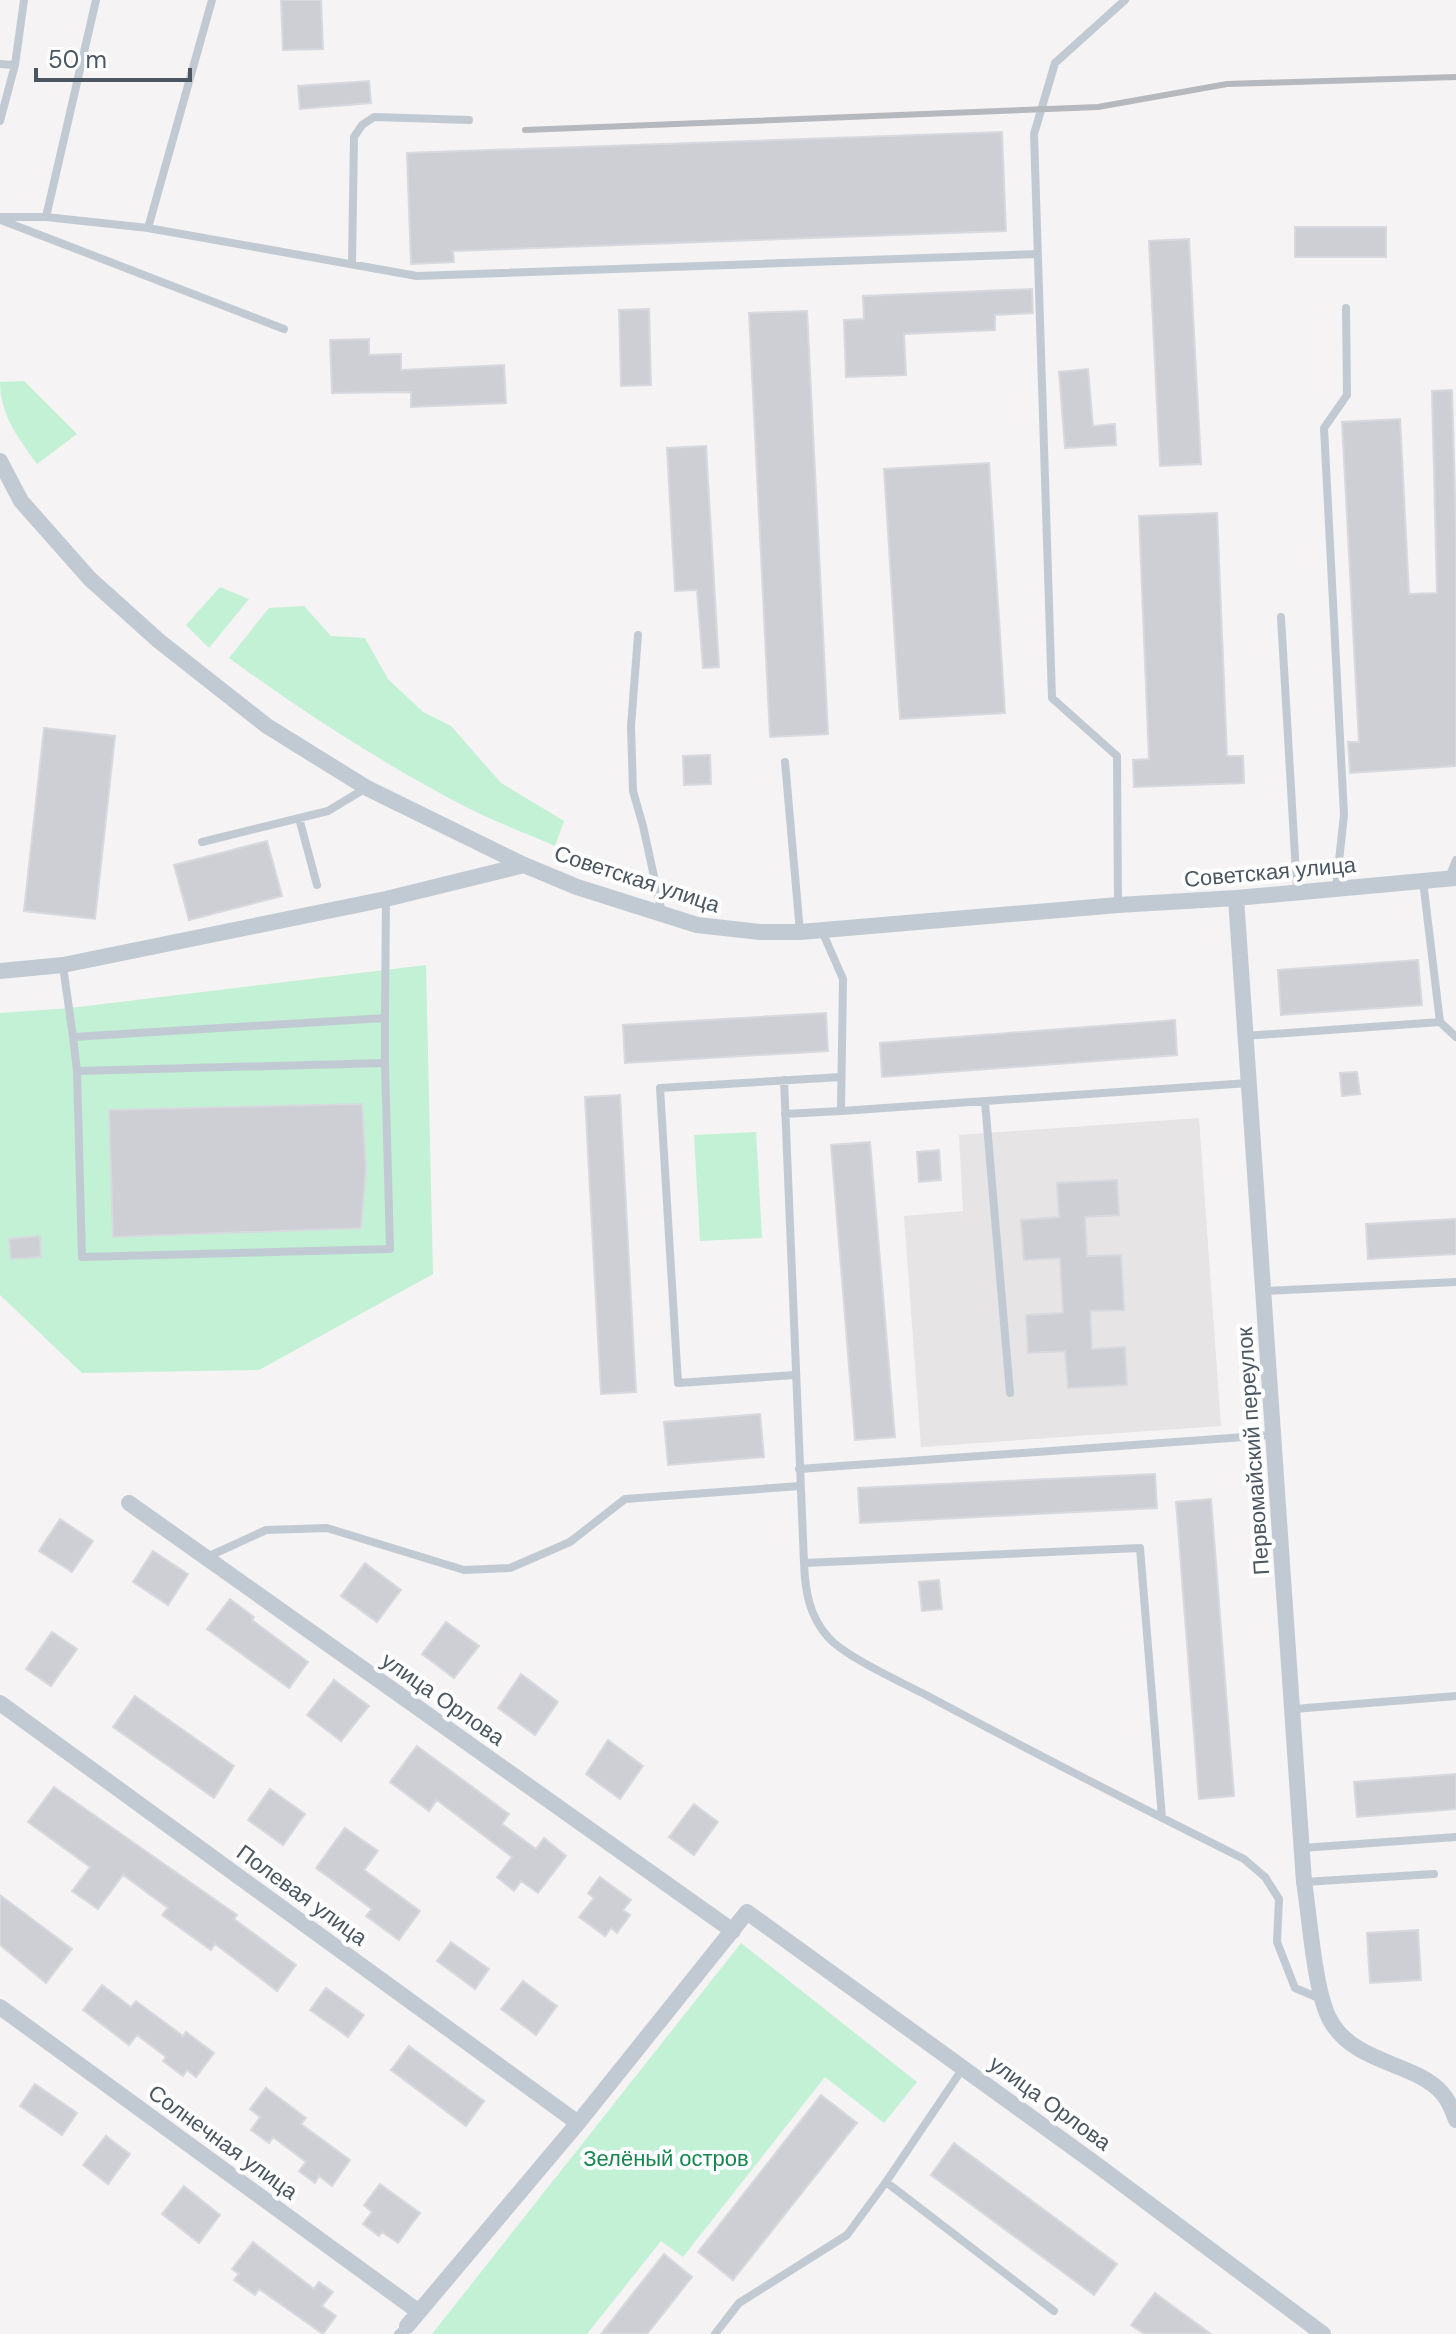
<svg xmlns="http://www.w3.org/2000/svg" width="1456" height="2334" font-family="'DM Sans',sans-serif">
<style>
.education{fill:#e6e4e5}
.green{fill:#c3f1d5}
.building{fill:#cdcfd5;stroke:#d7d9de;stroke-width:2}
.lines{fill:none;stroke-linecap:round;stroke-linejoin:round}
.lane{stroke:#c1cad2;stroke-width:8}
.street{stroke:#c1cad2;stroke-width:16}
.rail{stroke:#b5b8bd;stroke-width:6}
.labels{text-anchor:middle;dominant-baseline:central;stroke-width:8;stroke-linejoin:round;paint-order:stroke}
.street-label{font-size:22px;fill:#4a5661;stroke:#fff}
.park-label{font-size:22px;fill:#17864f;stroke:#fff}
</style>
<rect width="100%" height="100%" fill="#f5f3f3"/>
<path class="education" d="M1199 1118 1221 1426 921 1447 904 1216 963 1211 959 1135Z"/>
<path class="green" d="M24 381 77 434 37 464C19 439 0 415 0 382Z
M220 587 249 599 209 648 186 625Z
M304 606 331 636 365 638 388 679 423 712 451 726 501 783 564 821 555 846C525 833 493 821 464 806 382 763 304 713 229 658L269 608Z
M426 965 433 1274 259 1370 82 1373 0 1295V1013L70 1008Z
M756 1132 762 1238 700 1241 694 1135Z
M741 1943 917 2082 884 2123 825 2077 683 2257 661 2241 587 2334H432Z"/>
<path class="building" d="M281 0H321L323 49 283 50Z
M369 81 371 103 300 109 298 86Z
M1002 132 1006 231 453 251 454 262 411 264 407 153Z
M1295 227H1386V257H1295Z
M1189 239 1201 464 1160 466 1149 241Z
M1032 289 1033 313 995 315V330L904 334 906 375 846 377 844 320 864 319 863 296Z
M649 309 651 385 621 386 619 310Z
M807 311 828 734 770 737 749 313Z
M369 339V355L401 354V370L504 365 506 403 411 407V392L332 393 330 340Z
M1088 369 1093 426 1115 424 1116 445 1065 448 1059 372Z
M1452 390 1456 531V766L1350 773 1348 742H1359L1342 422 1400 419 1409 594 1437 593 1432 391Z
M706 446 719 667 703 668 697 590 675 591 667 448Z
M989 463 1005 713 900 719 884 469Z
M1217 513 1227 756H1243L1244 783 1134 787 1133 760 1149 759 1139 516Z
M44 728 115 736 95 919 24 911Z
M710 755 711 784 684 785 683 756Z
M267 841 282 896 189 920 174 865Z
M1418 960 1422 1005 1281 1015 1278 970Z
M826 1013 828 1051 625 1063 623 1025Z
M1175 1020 1177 1055 882 1077 880 1043Z
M1357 1072 1360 1094 1342 1096 1340 1073Z
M620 1095 636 1392 601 1394 585 1097Z
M362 1104 366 1168 361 1228 113 1237 109 1110Z
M870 1142 895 1437 855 1440 831 1145Z
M939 1150 941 1180 919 1182 917 1152Z
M1117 1180 1119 1215 1085 1217 1087 1256 1121 1255 1124 1310 1090 1311 1092 1349 1125 1347 1127 1385 1068 1388 1065 1351 1028 1353 1026 1315 1063 1313 1060 1258 1024 1260 1021 1220 1059 1217 1057 1183Z
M1456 1219V1254L1368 1259 1366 1224Z
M40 1236 41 1257 11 1259 9 1239Z
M760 1414 764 1457 668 1465 664 1422Z
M1155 1474 1157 1508 860 1523 858 1488Z
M1211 1499 1234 1796 1199 1799 1176 1502Z
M60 1519 93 1541 72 1572 39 1551Z
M153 1551 188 1574 168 1605 133 1582Z
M365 1563 401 1590 377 1622 341 1596Z
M939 1580 942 1609 922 1611 919 1582Z
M230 1599 254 1617 252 1620 308 1662 289 1688 207 1629Z
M446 1622 479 1646 454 1678 422 1654Z
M52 1632 77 1649 51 1686 26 1669Z
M521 1674 558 1702 535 1735 498 1708Z
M334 1680 369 1706 341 1741 307 1715Z
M135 1696 234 1766 214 1798 113 1727Z
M608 1740 643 1766 620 1799 586 1774Z
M417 1746 509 1814 502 1824 536 1849 544 1838 566 1856 538 1893 521 1881 514 1891 497 1877 512 1857 437 1800 429 1811 390 1782Z
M1456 1774V1809L1357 1817 1354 1782Z
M54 1787 237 1915 234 1919 296 1965 277 1991 215 1944 211 1950 162 1915 168 1908 123 1875 98 1909 72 1891 90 1867 28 1822Z
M270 1789 305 1814 283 1845 248 1820Z
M694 1804 718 1822 694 1855 669 1837Z
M345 1828 378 1851 364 1870 420 1911 399 1940 366 1916 372 1909 316 1868Z
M600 1877 631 1900 623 1910 630 1915 617 1933 611 1928 605 1936 579 1917 594 1898 588 1893Z
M0 1895 72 1949 46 1983 0 1945Z
M1418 1930 1421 1980 1370 1983 1367 1933Z
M451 1942 489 1969 475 1989 437 1961Z
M523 1981 557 2006 536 2035 501 2009Z
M102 1985 131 2007 136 2001 183 2036 186 2032 214 2053 196 2077 187 2070 183 2076 163 2061 166 2057 137 2035 129 2045 83 2010Z
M326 1988 364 2015 348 2037 310 2010Z
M409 2046 484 2101 466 2126 391 2070Z
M35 2084 77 2113 62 2135 20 2106Z
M266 2088 306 2118 301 2124 350 2160 332 2186 319 2176 315 2183 299 2171 306 2162 273 2137 269 2143 251 2130 260 2117 250 2109Z
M821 2095 857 2123 733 2280 698 2252Z
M106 2136 130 2154 108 2184 83 2165Z
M954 2143 1117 2264 1094 2295 931 2175Z
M380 2184 420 2213 398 2243 382 2232 379 2236 363 2224 372 2212 364 2205Z
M184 2186 220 2215 199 2243 162 2214Z
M253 2242 314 2289 319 2282 333 2292 322 2306 336 2316 323 2334 259 2289 255 2295 234 2280 239 2274 232 2269Z
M664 2254 692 2277 647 2334H601Z
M1155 2293 1211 2334H1144L1131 2325Z"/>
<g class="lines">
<path class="lane" d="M0 64 15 65
M0 121 15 65 24 0
M0 217H46L148 228 417 276 1038 254
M46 217 96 0
M1 220 284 329
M148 228 212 0
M352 263 354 137 362 125 374 117 469 120
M1281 617 1297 891
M638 635 631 726 633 791 643 826 662 913
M785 762 800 932
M299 818 317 885
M202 842 328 811 366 788
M1449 878 1456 860
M1423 881 1440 1022
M1336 888 1344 815 1324 428 1347 395 1346 308
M1118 905 1117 756 1052 698 1034 134 1055 63 1125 0
M63 966 73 1037 385 1018 386 899
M1245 1036 1440 1022 1456 1037
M73 1037 77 1071 82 1257 390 1249 385 1063 77 1071
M385 1063V1018
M784 1080 804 1563 1140 1548 1162 1818
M985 1102 1010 1393
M841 1111 1249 1083
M785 1114 841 1111 843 979 822 931
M1264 1291 1456 1282
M795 1375 678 1383 660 1088 841 1077
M799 1469 1272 1435
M205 1558 266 1530 327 1528 464 1570 510 1568 570 1542 625 1499 800 1486
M804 1563C805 1590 809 1616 828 1637 844 1656 903 1683 928 1696 1032 1752 1138 1806 1244 1859L1265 1877 1279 1899 1277 1942 1295 1988 1321 1999
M1294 1709 1456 1696
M1302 1848 1456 1837
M1304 1882 1434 1874
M886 2182 1054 2311
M398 2334 407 2326
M715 2334 739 2303 847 2235 886 2182 963 2068"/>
<path class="street" d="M0 461 21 501 90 579 159 641 267 726 367 788 524 865 577 887 697 925 760 932H800L1118 905 1236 898 1456 878
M1236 898 1304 1882C1310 1918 1314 1990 1330 2020 1354 2064 1415 2062 1442 2093 1449 2101 1453 2111 1456 2120
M0 971 63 965 386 899 524 865
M129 1503 733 1931
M0 1703 578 2123
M0 2007 419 2312
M407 2326 578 2123 747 1912 1093 2162 1323 2334"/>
<path class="rail" d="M525 130 1098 107 1227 84 1456 77"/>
</g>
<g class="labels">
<g class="street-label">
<text transform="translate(1270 872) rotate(-5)">Советская улица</text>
<text transform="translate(637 879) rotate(18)">Советская улица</text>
<text transform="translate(1253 1451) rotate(-94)">Первомайский переулок</text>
<text transform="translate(443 1699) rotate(35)">улица Орлова</text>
<text transform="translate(302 1895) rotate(36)">Полевая улица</text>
<text transform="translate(1050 2103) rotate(36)">улица Орлова</text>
<text transform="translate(223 2142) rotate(36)">Солнечная улица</text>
</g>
<g class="park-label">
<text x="666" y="2158">Зелёный остров</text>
</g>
</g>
<path d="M36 68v12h154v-12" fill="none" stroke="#4a5661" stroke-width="4"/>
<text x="48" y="68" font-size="24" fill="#4a5661" stroke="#ffffff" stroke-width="6" paint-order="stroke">50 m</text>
</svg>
